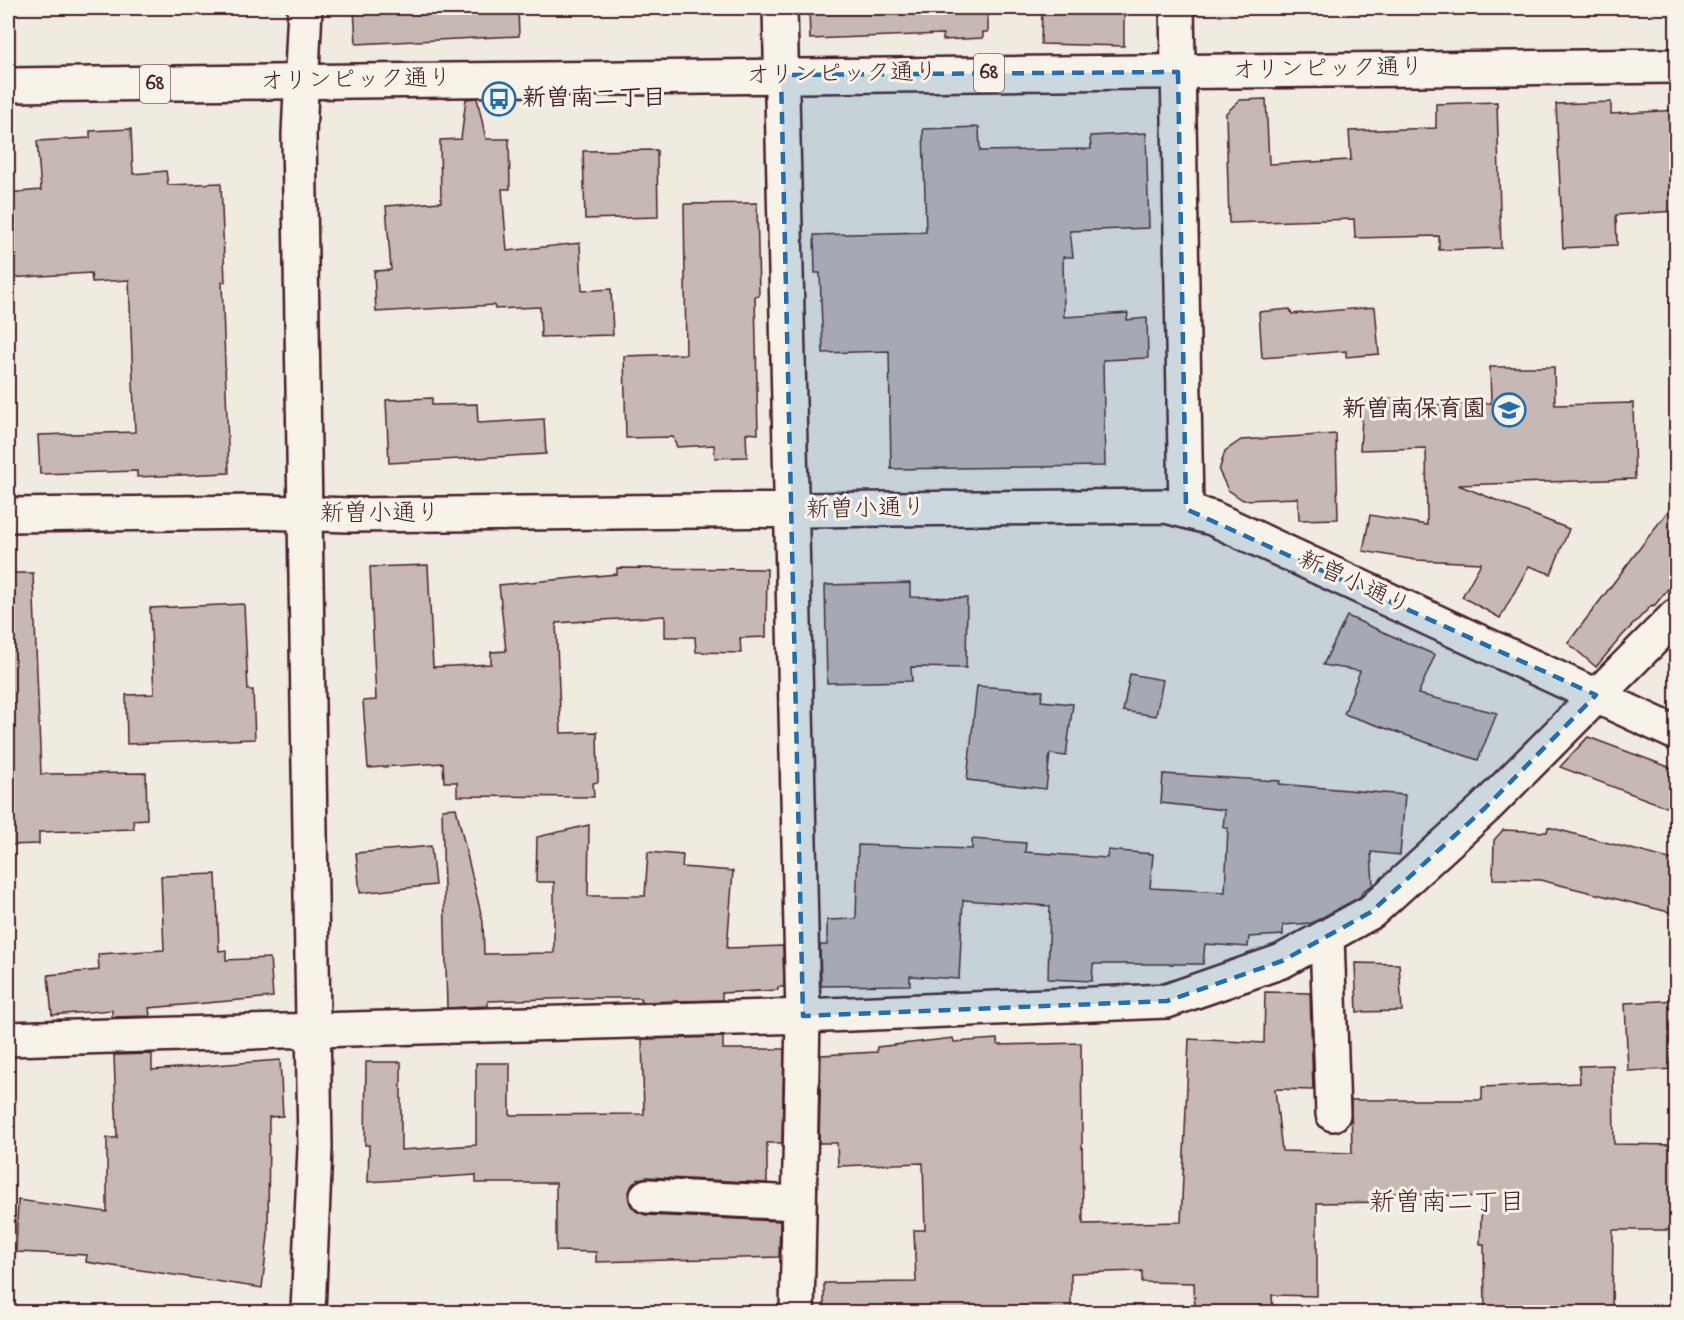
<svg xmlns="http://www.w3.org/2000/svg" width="1684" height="1320" font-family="'Indie Flower','Klee One',sans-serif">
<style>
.building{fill:#c6b8b3;stroke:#4a1f2b;stroke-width:1.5}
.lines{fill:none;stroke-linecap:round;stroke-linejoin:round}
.minor-casing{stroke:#4a1f2b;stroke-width:38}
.major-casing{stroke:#4a1f2b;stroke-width:38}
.minor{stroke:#f7f3e8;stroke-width:33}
.major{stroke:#f7f3e8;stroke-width:33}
.marked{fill:#1f6fb2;fill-opacity:0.2;stroke:#1f6fb2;stroke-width:4.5;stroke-dasharray:12 8;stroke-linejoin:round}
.labels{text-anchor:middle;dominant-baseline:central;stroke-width:6;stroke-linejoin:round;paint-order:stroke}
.shield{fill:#f7f3e8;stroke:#7e5f64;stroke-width:1.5}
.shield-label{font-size:22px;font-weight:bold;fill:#4a1f2b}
.street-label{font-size:24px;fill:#4a1f2b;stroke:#f7f3e8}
.poi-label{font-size:24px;font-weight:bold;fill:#4a1f2b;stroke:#f7f3e8;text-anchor:start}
.neighbourhood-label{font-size:26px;fill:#4a1f2b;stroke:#f7f3e8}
</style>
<rect width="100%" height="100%" fill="#f0ebe0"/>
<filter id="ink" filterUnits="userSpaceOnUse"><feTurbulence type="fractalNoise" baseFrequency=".0167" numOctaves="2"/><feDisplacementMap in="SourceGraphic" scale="12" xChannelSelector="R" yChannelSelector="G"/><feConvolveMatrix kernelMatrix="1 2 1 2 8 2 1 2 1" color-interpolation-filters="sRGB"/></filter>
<g filter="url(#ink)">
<path class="building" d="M354 8H518L519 36 356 44Z
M809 8H988V32H983V38L943 40V34L810 39Z
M1042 8H1124V46L1041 44Z
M477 98 486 139H509L510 189H502L507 251 580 243 582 291 611 289 613 335 541 337 540 307 495 309 494 305 376 312 374 271 391 270 386 206 441 202 440 140 461 139 466 99Z
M1266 99 1269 164 1351 160 1349 131 1436 128V104L1497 102 1501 248 1439 250V236L1355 238 1354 219 1229 223 1226 113 1240 100Z
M1611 102V114L1677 110V211L1616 215 1617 245 1563 248 1556 104Z
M979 127 980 151 1091 149 1090 136 1146 133 1149 228 1070 231 1073 257H1063L1064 317 1128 313 1127 320 1147 318 1148 358 1103 360 1105 466 891 469 889 351 823 353 820 273H815L814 235 926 232 923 129Z
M131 129 133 174 166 171 168 185 221 183 225 282H222L229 473 137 477V471L40 474 38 435 135 432 129 280 92 282 91 273 8 278V193L41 190 37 141 90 138V131Z
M657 150 658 217 585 219 583 151Z
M757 203 759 296H755L758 434 746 433 747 457 715 458 714 445 677 447 673 437 626 438 624 356 686 354 684 204Z
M1375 307 1379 354 1346 357V351L1262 358 1259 312 1290 309 1292 314Z
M1490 367H1554L1555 405 1633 403 1635 479 1458 485 1569 529 1551 574 1529 566 1500 618 1462 597 1481 563 1416 560 1363 551 1370 515 1427 525 1426 448 1360 450 1363 401 1401 398 1402 406 1491 403Z
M432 398V405L477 404 478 423 544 419 546 454 389 463 386 400Z
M1336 434 1338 519 1299 520 1298 498 1243 500 1228 490 1219 471 1225 451 1241 440Z
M1677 499V578L1654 606 1652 605 1622 636 1596 667 1568 643Z
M428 565 433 667 491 664V652L506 651 499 585 617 574V568L767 569 766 637 740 638 741 653 696 652 695 637H665V616L556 623 561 733 597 732 598 782 593 783 594 797 457 796V782H444L443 763 368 768 363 701 376 700 370 567Z
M8 573H33L41 774 146 773 147 819 133 820 134 829 39 832V844L8 845Z
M910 583V597L967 598 966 668 911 667 912 681 827 683 825 585Z
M244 604 248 690H253L255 739 127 744 126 695 154 694 150 608Z
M1347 616 1435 655 1418 694 1497 713 1478 760 1344 714 1360 671 1323 665Z
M1130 674 1163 680 1156 716 1123 711Z
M977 686 1043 691 1041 701 1073 704 1066 756 1050 754 1046 789 967 780Z
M1588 737 1677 770V811L1560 767Z
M1163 774 1280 781 1279 784 1405 795 1400 855 1371 852 1373 885 1363 891 1360 897 1312 923 1283 925V935L1249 937 1248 947 1205 944 1203 964H1093L1092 981 1048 979 1050 906 963 900 959 979 910 976V985L821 986 820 945H827V920L856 919 858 845 972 849V839L1026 843 1025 852 1107 858 1108 850 1153 854 1150 888 1225 892 1228 828 1223 827 1225 810 1161 803Z
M456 808 483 922 484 954 554 953V882H536L537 837 589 825 588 896H645L648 852 683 855 682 867 733 871 727 948 783 946 784 987H778V990L722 993V1000L641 1002V998H582L488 1001V1006L447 1008 442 809Z
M1548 827 1677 861V914L1540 880 1493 879 1494 840 1503 830 1547 832Z
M431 846 435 885 360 893 356 853Z
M216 874 219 951 226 950V960L270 958 273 997 149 1008 150 1016 112 1017V1010L52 1015 48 975 99 970 98 954 164 950 161 876Z
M1355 963 1399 964 1402 1011 1357 1012Z
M1265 992 1310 993 1313 1090 1275 1089 1282 1151 1352 1153 1351 1100H1482V1087L1580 1083 1579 1066 1613 1065 1614 1144 1677 1145V1230H1613L1612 1312H1485L1484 1244H1480L1482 1197 1390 1193V1202L1317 1203V1296L1272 1295 1273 1312H1195L1194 1283 1142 1282V1271L1071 1273V1312H824V1283L916 1282 914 1230H925L923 1163 838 1166 837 1143H819L821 1055 877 1052V1047L953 1038 954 1042 997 1039 998 1045 1081 1043 1083 1224 1181 1222 1189 1039 1264 1043Z
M1677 1000V1069L1628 1071 1625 1003Z
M723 1037V1049H784L782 1143H767V1183L647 1177 639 1179 632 1185 628 1195 630 1204 636 1211 646 1215 780 1221 779 1257 596 1262V1252L556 1251V1183H476V1175L368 1182 369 1145H365L366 1062H401V1150L476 1145V1063H510V1115L644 1114 642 1039Z
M152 1054V1070L280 1060 283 1116 269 1117 268 1235 262 1288 86 1262 87 1255 16 1252 18 1200 107 1212V1138H117L114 1055Z"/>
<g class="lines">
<g class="minor-casing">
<path id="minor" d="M305 8 299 134 315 1148 308 1312
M780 8 803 1016 797 1312
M1177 8 1186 509
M8 515 263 512 349 515 1166 506 1212 518 1676 733
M1327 937 1333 1114
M8 1039 803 1016 1167 1001 1282 961 1371 912 1485 808 1676 616
M647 1196 799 1203"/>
</g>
<g class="major-casing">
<path id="major" d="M8 85 1676 66"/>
</g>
<use href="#minor" class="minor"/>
<use href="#major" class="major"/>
</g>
</g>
<path class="marked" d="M1178 72 1186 509 1596 695 1485 808 1371 912 1282 961 1167 1001 803 1016 781 75Z"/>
<defs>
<g id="bus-ring" transform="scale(1.725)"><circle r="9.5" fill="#f7f3e8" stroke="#1f6fb2" stroke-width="1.5"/><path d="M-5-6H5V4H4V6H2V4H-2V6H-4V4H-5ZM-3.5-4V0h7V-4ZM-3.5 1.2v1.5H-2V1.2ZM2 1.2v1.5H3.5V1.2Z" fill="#1f6fb2"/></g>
<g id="school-ring" transform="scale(1.725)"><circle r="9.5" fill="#f7f3e8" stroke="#1f6fb2" stroke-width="1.5"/><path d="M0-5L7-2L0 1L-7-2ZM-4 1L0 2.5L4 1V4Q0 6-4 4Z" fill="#1f6fb2"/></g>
</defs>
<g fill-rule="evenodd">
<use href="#bus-ring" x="499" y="99"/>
<use href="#school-ring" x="1509" y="410"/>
</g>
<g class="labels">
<g class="shield">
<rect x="974" y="54" width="30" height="38" rx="4.5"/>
<rect x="140" y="65" width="30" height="38" rx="4.5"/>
</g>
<g class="shield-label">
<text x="989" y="73">68</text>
<text x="155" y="84">68</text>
</g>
<g class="street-label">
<text transform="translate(1328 70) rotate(-1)">オリンピック通り</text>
<text transform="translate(842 75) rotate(-1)">オリンピック通り</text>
<text transform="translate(356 81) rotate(-1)">オリンピック通り</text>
<text transform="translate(866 510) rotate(-1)">新曽小通り</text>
<text x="380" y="514">新曽小通り</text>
<text transform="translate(1354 584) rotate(25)">新曽小通り</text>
</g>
<g class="poi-label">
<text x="522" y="99">新曽南二丁目</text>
<text x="1486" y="410" text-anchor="end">新曽南保育園</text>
</g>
<g class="neighbourhood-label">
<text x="1447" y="1204">新曽南二丁目</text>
</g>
</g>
<rect width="1684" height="1320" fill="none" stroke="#f7f3e8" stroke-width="30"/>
<rect x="15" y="15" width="1654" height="1290" fill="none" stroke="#4a1f2b" stroke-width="2" filter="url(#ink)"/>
</svg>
